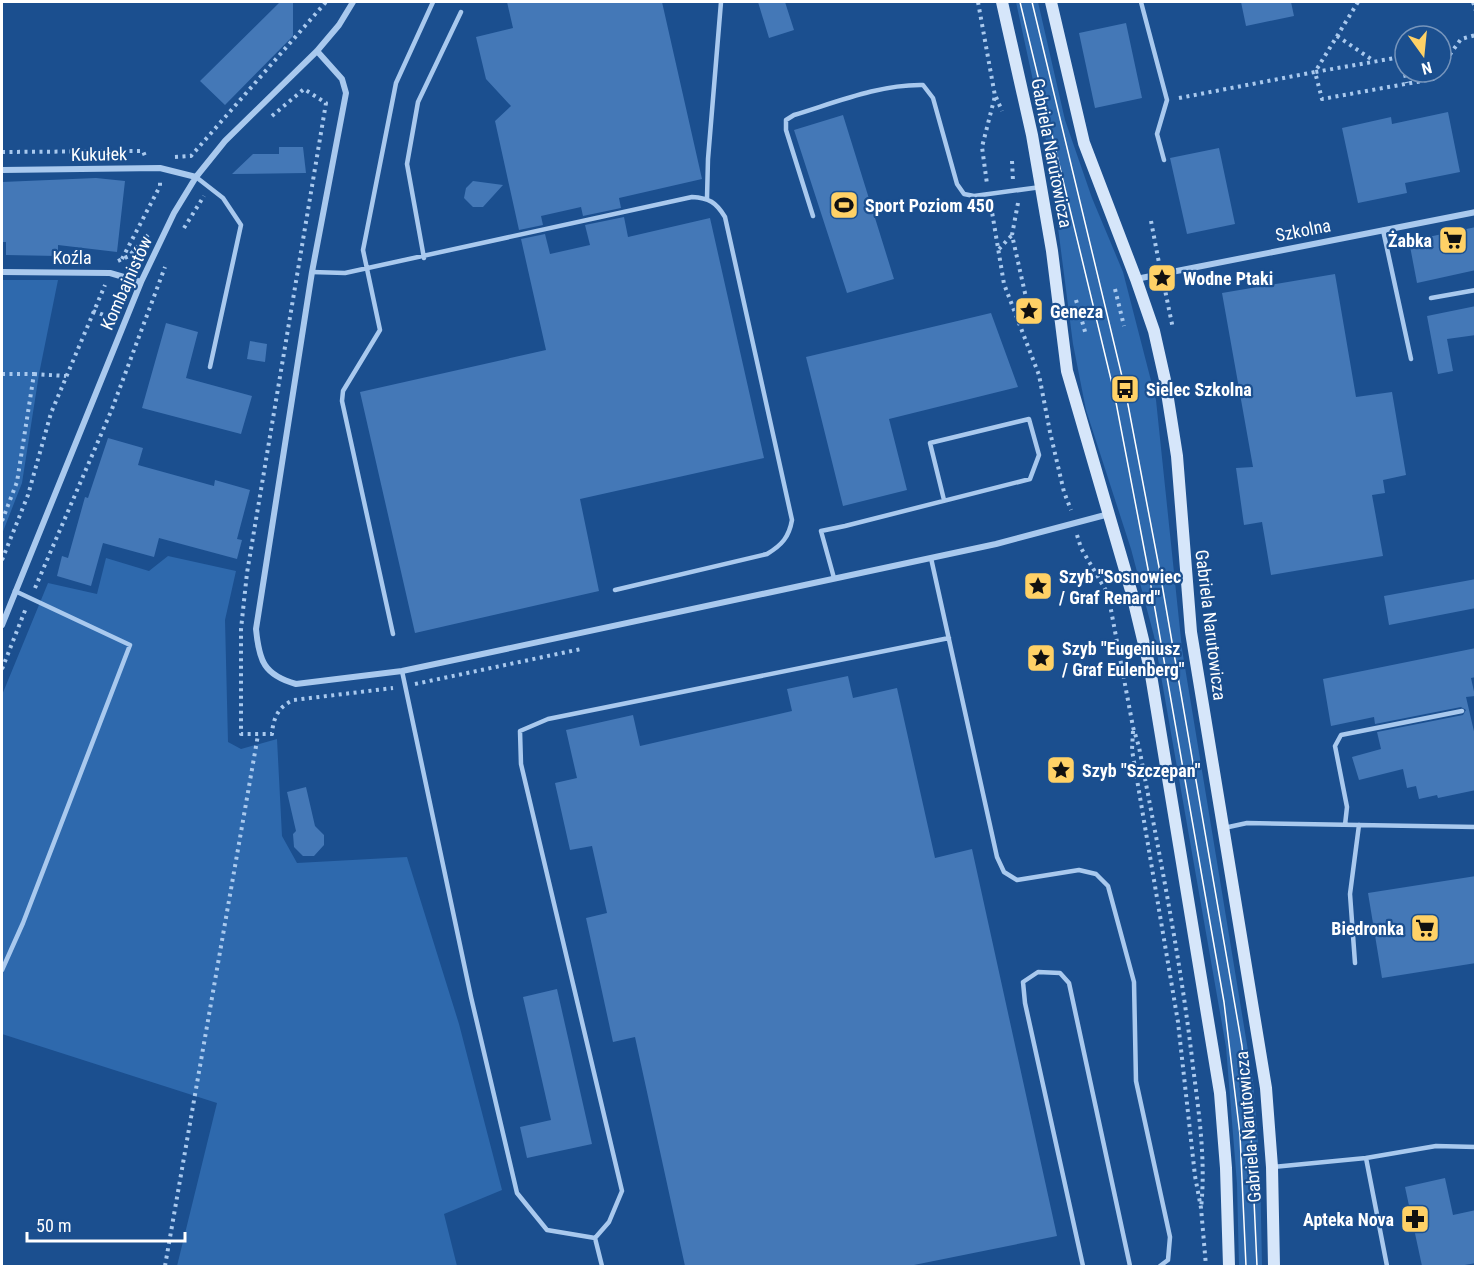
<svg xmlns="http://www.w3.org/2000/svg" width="1477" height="1268" font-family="'Roboto Condensed',sans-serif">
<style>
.green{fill:#2e69ad}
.building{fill:#4478b7}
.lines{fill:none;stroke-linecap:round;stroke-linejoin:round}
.path{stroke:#a9c9ee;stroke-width:4;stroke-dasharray:3 4.5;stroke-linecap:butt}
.lane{stroke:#a9c9ee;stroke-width:4.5}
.street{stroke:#a9c9ee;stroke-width:6}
.secondary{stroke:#d6e6fa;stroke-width:12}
.tram{stroke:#fff;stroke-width:1.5}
.labels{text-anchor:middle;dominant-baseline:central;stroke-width:4.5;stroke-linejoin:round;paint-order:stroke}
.street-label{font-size:18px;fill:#fff;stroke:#1b4f8f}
.poi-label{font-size:18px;font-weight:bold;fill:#fff;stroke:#1b4f8f;text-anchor:start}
</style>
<rect width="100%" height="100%" fill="#1b4f8f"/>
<path class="green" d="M1016 2H1038L1065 120 1092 198 1123 272 1156 400 1182 649 1253 1081 1260 1167 1262 1266H1239L1237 1184 1226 1047 1154 636 1131 549 1086 410 1073 344 1048 150Z
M2 280H58L39 374 22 483 2 534Z
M168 556 236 571 225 620 228 742 241 749 277 739 282 836 297 863 407 857 459 1024 502 1190 444 1214 457 1266H177L217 1103 2 1034V695L48 583 97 594 106 558 149 571Z"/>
<path class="building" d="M280 2H293V36L225 105 200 81Z
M507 2H662L702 179 619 198 621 208 583 216 581 207 541 216 543 225 519 230 495 121 511 106 486 79 476 37 513 28Z
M758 2H785L794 30 769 38Z
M1241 2H1291L1294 16 1246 26Z
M1126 23 1142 98 1095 108 1079 33Z
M1448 112 1460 172 1405 183 1407 193 1358 203 1342 128 1391 117 1392 124Z
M843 115 894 279 847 293 794 130Z
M279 147H303L306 173 232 174 253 154H279Z
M1219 148 1235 224 1187 234 1170 158Z
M96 178 125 181 117 252 58 245V256L6 255V242H2V182Z
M473 181 503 185 483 207H473L464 198 466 188Z
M624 217 628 237 710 218 764 458 580 499 599 591 415 633 360 392 546 350 521 239 545 234 550 254 590 245 585 225Z
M1476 227V270L1417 283 1409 241Z
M1335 274 1356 397 1392 392 1406 475 1383 480 1385 493 1372 495 1383 556 1271 575 1262 522 1244 525 1236 468 1253 467 1222 293Z
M1476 306V335L1447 339 1453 371 1438 374 1427 316Z
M991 313 1018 387 889 419 907 490 843 506 806 357Z
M166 323 198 332 186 378 252 396 241 434 142 408Z
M250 341 267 344 265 362 247 359Z
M108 438 143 448 138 465 214 486 215 480 250 490 237 539 242 540 237 559 159 538 154 557 103 543 91 586 57 576 62 556 68 558 85 497 88 498Z
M1476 579V608L1389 625 1384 596Z
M1476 648V677L1471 678 1475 696 1466 697 1476 740V790L1438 798 1437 795 1419 799 1416 786 1407 788 1403 769 1359 780 1352 757 1381 749 1377 732 1463 715 1466 710 1461 707 1375 724 1374 717 1331 726 1323 679Z
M848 676 853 698 897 688 935 858 972 849 1057 1236 909 1266H685L635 1037 613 1042 586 918 607 913 592 846 570 850 555 783 577 778 566 730 633 715 640 746 792 711 787 689Z
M306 787 315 826 324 835V845L314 856H303L294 847 293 834 296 831 287 792Z
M1476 876V963L1382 978 1368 893Z
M557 989 592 1144 527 1158 520 1127 551 1120 523 997Z
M1445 1178 1453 1215 1476 1210V1263L1459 1266H1422L1405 1187Z"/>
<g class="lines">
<path class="path" d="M978 2 995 96 982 147 987 184
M1358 2 1315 72 1401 57 1407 83
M1473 2 1476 11
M1337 36 1374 61
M1441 67 1461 39 1476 35
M996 97 1002 111
M1179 98 1315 72 1322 99 1433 79 1437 72
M272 116 304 89 326 103 247 573 241 629V734H272C273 719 278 706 294 700L393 688
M2 152 143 151 145 156
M175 157 191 156 326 2
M1012 161 1013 181
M1018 203 1012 235 1029 311
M991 206 1004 284 1039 375 1050 432 1064 492 1071 510
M1151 221 1159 263
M184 228 204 196
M999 249 1012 235
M122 259 160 186V180
M118 261 129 256 148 235
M1164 285 1173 329
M1115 289 1124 326
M1076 300 1086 335
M93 311 114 319
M2 374H34L17 482 2 521
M34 374 66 376
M1077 535 1081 548 1108 594 1133 727 1139 747C1159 853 1181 960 1193 1067 1199 1113 1206 1162 1201 1208
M2 560 28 495 51 413 105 285
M35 588 112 409 165 267
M2 669 26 608
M415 684 581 649
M1133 731 1132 750 1178 1022 1195 1176 1201 1208 1206 1266
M165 1266 258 735"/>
<path class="lane" d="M1141 2 1167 100 1157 134 1164 160
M196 177 223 198 241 225 210 367
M707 198 708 159 721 2
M813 216 786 130V120L794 115C834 103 880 84 923 85L933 98 957 184 964 194 974 196 1041 187
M1383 230 1411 359
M424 258 407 164 418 102 461 12
M312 272 345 273 692 197C709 198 716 202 725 217L792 520C789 537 782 545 767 554L615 590
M1431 298 1476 290
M931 558 997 857 1004 872 1017 880 1079 870 1096 874 1108 886 1134 982 1136 1081 1170 1237 1168 1260 1160 1266
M834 578 821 531 845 526 1030 479 1039 455 1029 419 930 443 944 500
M393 634 342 401 343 391 380 330 363 250 366 235 396 83 433 2
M402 671 471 997 517 1193 547 1230 595 1238
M1345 825 1347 807 1335 746 1341 735 1462 711
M1224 828 1247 823 1476 827
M1355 963 1350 894 1359 825
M2 970 23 923 130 645 15 591
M1366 1158 1387 1266
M1273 1167 1366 1158 1436 1146 1476 1147
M595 1238 609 1222 622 1191 521 764 520 731 548 719 949 638
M595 1238 602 1266
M1083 1266 1025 1003 1023 982 1038 972 1060 973 1069 983 1130 1266"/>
<path class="street" d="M317 51 342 79 346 93 312 272 256 629C259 661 264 675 296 684L402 671 473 656 996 544 1109 514
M2 170 160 168 196 177
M2 272 110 273 141 282
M1136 279 1476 212
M2 625 141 282 174 213 196 177 225 141 317 51 339 25 353 2"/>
<path class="secondary" d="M1002 2 1032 135 1052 251 1067 371 1132 594 1150 669 1220 1093 1226 1168 1229 1266
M1051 2 1084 143 1136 279 1154 331 1165 380 1177 456 1191 632 1266 1088 1272 1167 1274 1266"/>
<path class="tram" d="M1020 2 1114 392 1148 569 1224 1002 1240 1135 1246 1266
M1032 2 1125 389 1159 567 1242 1046 1251 1134 1257 1266"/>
</g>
<defs>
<g id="stadium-square" transform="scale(1.5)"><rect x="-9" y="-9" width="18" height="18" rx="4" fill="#ffd166" stroke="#1b4f8f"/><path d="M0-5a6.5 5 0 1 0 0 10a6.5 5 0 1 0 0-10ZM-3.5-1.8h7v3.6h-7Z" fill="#111"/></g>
<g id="supermarket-square" transform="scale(1.5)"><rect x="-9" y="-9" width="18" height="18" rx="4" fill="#ffd166" stroke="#1b4f8f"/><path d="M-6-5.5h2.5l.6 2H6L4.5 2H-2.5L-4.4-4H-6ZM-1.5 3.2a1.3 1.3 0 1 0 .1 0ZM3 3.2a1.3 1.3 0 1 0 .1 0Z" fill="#111"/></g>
<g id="sight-square" transform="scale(1.5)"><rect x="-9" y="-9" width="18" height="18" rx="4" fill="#ffd166" stroke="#1b4f8f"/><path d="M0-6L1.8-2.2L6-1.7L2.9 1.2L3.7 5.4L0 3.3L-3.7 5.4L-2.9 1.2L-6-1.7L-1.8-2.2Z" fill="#111"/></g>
<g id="bus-square" transform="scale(1.5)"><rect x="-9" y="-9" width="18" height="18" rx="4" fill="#ffd166" stroke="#1b4f8f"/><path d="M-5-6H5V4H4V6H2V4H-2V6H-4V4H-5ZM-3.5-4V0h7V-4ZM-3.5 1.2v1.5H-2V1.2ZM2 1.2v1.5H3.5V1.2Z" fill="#111"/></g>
<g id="pharmacy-square" transform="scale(1.5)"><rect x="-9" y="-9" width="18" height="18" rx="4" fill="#ffd166" stroke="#1b4f8f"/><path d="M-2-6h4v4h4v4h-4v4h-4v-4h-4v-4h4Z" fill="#111"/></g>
</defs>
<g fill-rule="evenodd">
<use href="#stadium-square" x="844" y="205"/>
<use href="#supermarket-square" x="1453" y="240"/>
<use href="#sight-square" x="1162" y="278"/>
<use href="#sight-square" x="1029" y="311"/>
<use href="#bus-square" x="1125" y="389"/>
<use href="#sight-square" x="1038" y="586"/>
<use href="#sight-square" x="1041" y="658"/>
<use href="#sight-square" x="1061" y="770"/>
<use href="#supermarket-square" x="1425" y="928"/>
<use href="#pharmacy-square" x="1415" y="1219"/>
</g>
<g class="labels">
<g class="street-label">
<text transform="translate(1052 153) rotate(79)">Gabriela Narutowicza</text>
<text transform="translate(99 154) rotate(-1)">Kukułek</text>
<text transform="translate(1303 230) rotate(-11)">Szkolna</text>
<text x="72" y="257">Koźla</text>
<text transform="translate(126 283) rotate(-66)">Kombajnistów</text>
<text transform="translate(1211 625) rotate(83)">Gabriela Narutowicza</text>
<text transform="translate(1248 1127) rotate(-95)">Gabriela Narutowicza</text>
</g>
<g class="poi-label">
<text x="865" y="205">Sport Poziom 450</text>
<text x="1432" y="240" text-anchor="end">Żabka</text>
<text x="1183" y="278">Wodne Ptaki</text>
<text x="1050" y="311">Geneza</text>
<text x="1146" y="389">Sielec Szkolna</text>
<text x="1059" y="576">Szyb "Sosnowiec<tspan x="1059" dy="21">/ Graf Renard"</tspan></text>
<text x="1062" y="648">Szyb "Eugeniusz<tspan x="1062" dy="21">/ Graf Eulenberg"</tspan></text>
<text x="1082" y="770">Szyb "Szczepan"</text>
<text x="1404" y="928" text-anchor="end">Biedronka</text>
<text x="1394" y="1219" text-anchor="end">Apteka Nova</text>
</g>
</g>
<rect width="1477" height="1268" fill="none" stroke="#ffffff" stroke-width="6"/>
<g transform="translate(1423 54) rotate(165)"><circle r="28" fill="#1b4f8f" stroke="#7695bc" stroke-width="1.5"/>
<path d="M0-4.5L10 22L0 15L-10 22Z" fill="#ffd166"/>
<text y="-9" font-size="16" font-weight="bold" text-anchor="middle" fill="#ffffff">N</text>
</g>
<path d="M27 1232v9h158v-9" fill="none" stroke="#ffffff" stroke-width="3"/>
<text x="36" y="1232" font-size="18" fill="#ffffff" stroke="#1b4f8f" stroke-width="4.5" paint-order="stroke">50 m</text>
</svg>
